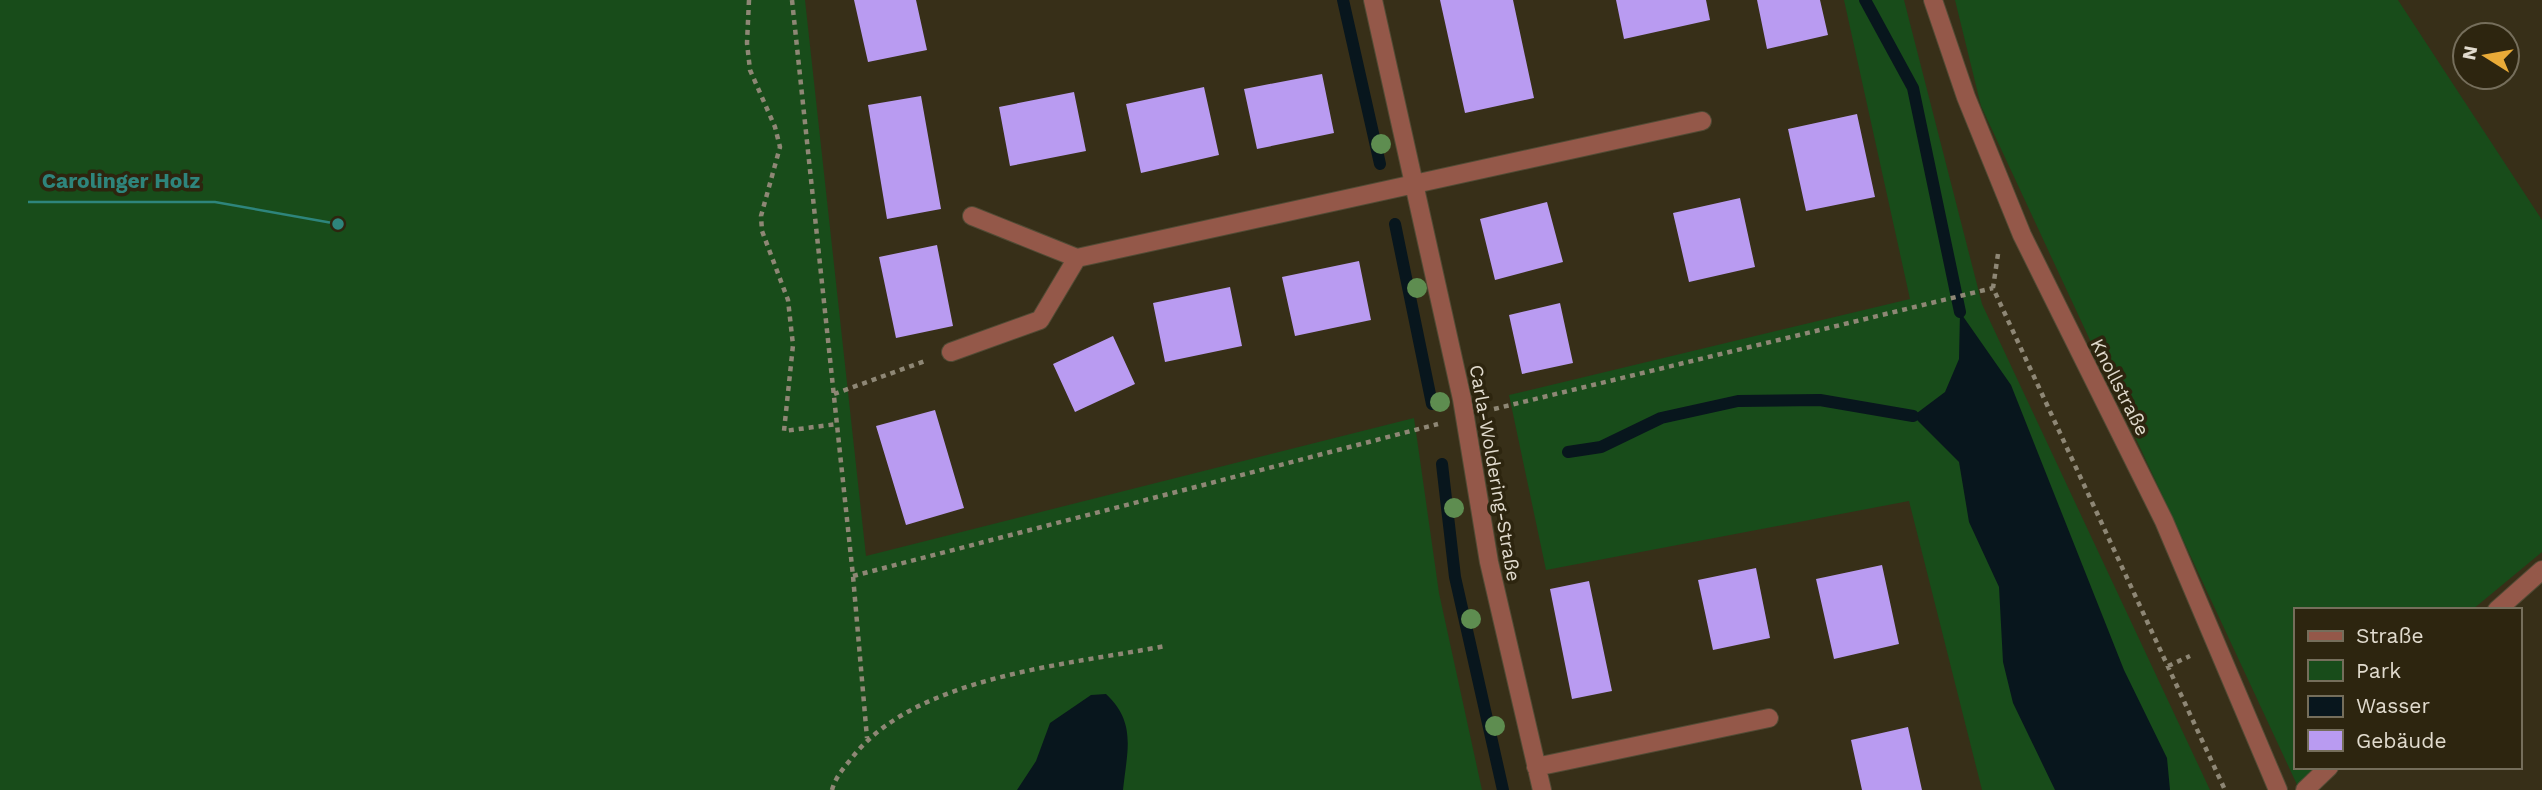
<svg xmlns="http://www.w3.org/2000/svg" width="2542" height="790" font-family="'Work Sans',sans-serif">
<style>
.green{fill:#184c1a}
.water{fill:#08161d}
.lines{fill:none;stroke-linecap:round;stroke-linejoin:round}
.stream{stroke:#08161d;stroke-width:12}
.building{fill:#b99bf1}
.minor-casing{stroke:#524b35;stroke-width:20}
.path{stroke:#8e8775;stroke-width:4.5;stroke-dasharray:5 5;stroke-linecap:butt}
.minor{stroke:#945849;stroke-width:18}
.tree{fill:#5e8d50}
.labels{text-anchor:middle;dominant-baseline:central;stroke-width:7;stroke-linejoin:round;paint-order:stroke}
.street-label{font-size:19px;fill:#e1dbce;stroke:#2d250f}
.leader{fill:none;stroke:#2e857c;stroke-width:2.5}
.callout-dot{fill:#2e857c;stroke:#2d250f;stroke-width:2.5}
.callout-label{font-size:21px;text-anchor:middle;font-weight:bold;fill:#2e857c;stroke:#2d250f;stroke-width:7;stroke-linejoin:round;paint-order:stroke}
</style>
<rect width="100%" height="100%" fill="#372f18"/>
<path class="green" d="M0 0H805L866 556 1414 418 1439 593 1482 790H0Z
M1844 0H1904L1982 304 2210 790H1982L1909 501 1546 570 1509 395 1910 299Z
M1955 0H2398L2542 220V552L2472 610H2295V767H2319L2299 789 1981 106Z"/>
<path class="water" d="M1960 312 2011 385 2124 670 2167 758 2170 790H2055L2013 703 2003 662 1999 587 1969 522 1959 462 1913 416 1945 392 1959 359Z
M1106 694C1137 723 1127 751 1123 790H1017L1036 761 1050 723 1091 695Z"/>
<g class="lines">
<path class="stream" d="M1343 0 1380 164
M1865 0 1913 88 1960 312
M1395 224 1432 404
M1568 452 1601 447 1661 418 1738 401 1820 400 1913 416
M1442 464 1455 577 1503 790"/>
</g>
<path class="building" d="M854 0H916L927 50 868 62Z
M1440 0H1513L1534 98 1465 113Z
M1616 0H1706L1710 20 1624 39Z
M1757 0H1820L1828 35 1767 49Z
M1322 74 1334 133 1257 149 1244 89Z
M1204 87 1219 155 1141 173 1126 104Z
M1074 92 1086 151 1010 166 999 107Z
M921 96 941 209 887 219 868 105Z
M1857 114 1875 197 1806 211 1788 129Z
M1740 198 1755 267 1689 282 1673 213Z
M1547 202 1563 262 1495 280 1480 219Z
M937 245 953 326 896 338 879 257Z
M1359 261 1371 320 1295 336 1282 277Z
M1230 287 1242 346 1165 362 1153 303Z
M1560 303 1573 363 1522 374 1509 315Z
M1113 336 1135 384 1075 412 1053 364Z
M935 410 964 508 906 525 876 426Z
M1882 565 1899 644 1834 659 1816 579Z
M1756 568 1770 638 1713 650 1698 580Z
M1589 581 1612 691 1572 699 1550 589Z
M1908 727 1922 790H1862L1851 740Z"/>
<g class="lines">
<g class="minor-casing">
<path id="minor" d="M1373 0 1462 399 1489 562 1542 790
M1933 0 1966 97 2022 235 2164 521 2278 790
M972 216 1077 258
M1077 258 1702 121
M951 352 1040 320 1077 258
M2497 610 2542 570
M1536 767 1769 718
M2305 790 2329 767"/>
</g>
<path class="path" d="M749 0 747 43 750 70 775 127 780 147 761 216 762 231 788 300 793 345 784 431 837 424
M792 0 853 576 867 738
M1998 254 1993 288 2225 790
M834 394 925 361
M1494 409 1993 288
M853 576 1438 424
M2168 666 2190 656
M832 790C835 778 843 769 851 759 914 676 1068 665 1165 646"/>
<use href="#minor" class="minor"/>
</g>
<g class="tree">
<circle cx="1381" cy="144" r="10"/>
<circle cx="1417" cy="288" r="10"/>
<circle cx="1440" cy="402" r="10"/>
<circle cx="1454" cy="508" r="10"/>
<circle cx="1471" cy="619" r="10"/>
<circle cx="1495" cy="726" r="10"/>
</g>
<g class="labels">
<g class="street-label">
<text transform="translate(2120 387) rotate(63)">Knollstraße</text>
<text transform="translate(1495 473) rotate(80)">Carla-Woldering-Straße</text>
</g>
</g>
<path class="leader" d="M338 224L215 202H28"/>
<circle class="callout-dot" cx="338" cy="224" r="7"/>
<g class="callout-label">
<text x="121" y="188">Carolinger Holz</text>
</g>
<rect x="2294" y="608" width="228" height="161" fill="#2d250f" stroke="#756e5b" stroke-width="2"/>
<rect x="2308" y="631" width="35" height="10" fill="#945849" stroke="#756e5b" stroke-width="2"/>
<text x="2356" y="643" font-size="21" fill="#e1dbce">Straße</text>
<rect x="2308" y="660" width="35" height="21" fill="#184c1a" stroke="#756e5b" stroke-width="2"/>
<text x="2356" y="678" font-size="21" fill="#e1dbce">Park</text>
<rect x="2308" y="696" width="35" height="21" fill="#08161d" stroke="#756e5b" stroke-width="2"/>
<text x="2356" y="713" font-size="21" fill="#e1dbce">Wasser</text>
<rect x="2308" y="730" width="35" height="21" fill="#b99bf1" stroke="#756e5b" stroke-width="2"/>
<text x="2356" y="748" font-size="21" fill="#e1dbce">Gebäude</text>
<g transform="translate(2486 56) rotate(281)"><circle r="33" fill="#2d250f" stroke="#756e5b" stroke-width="2"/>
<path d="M0-5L12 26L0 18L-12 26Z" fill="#e9ab38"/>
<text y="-10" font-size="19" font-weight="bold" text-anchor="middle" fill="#e1dbce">N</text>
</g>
</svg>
